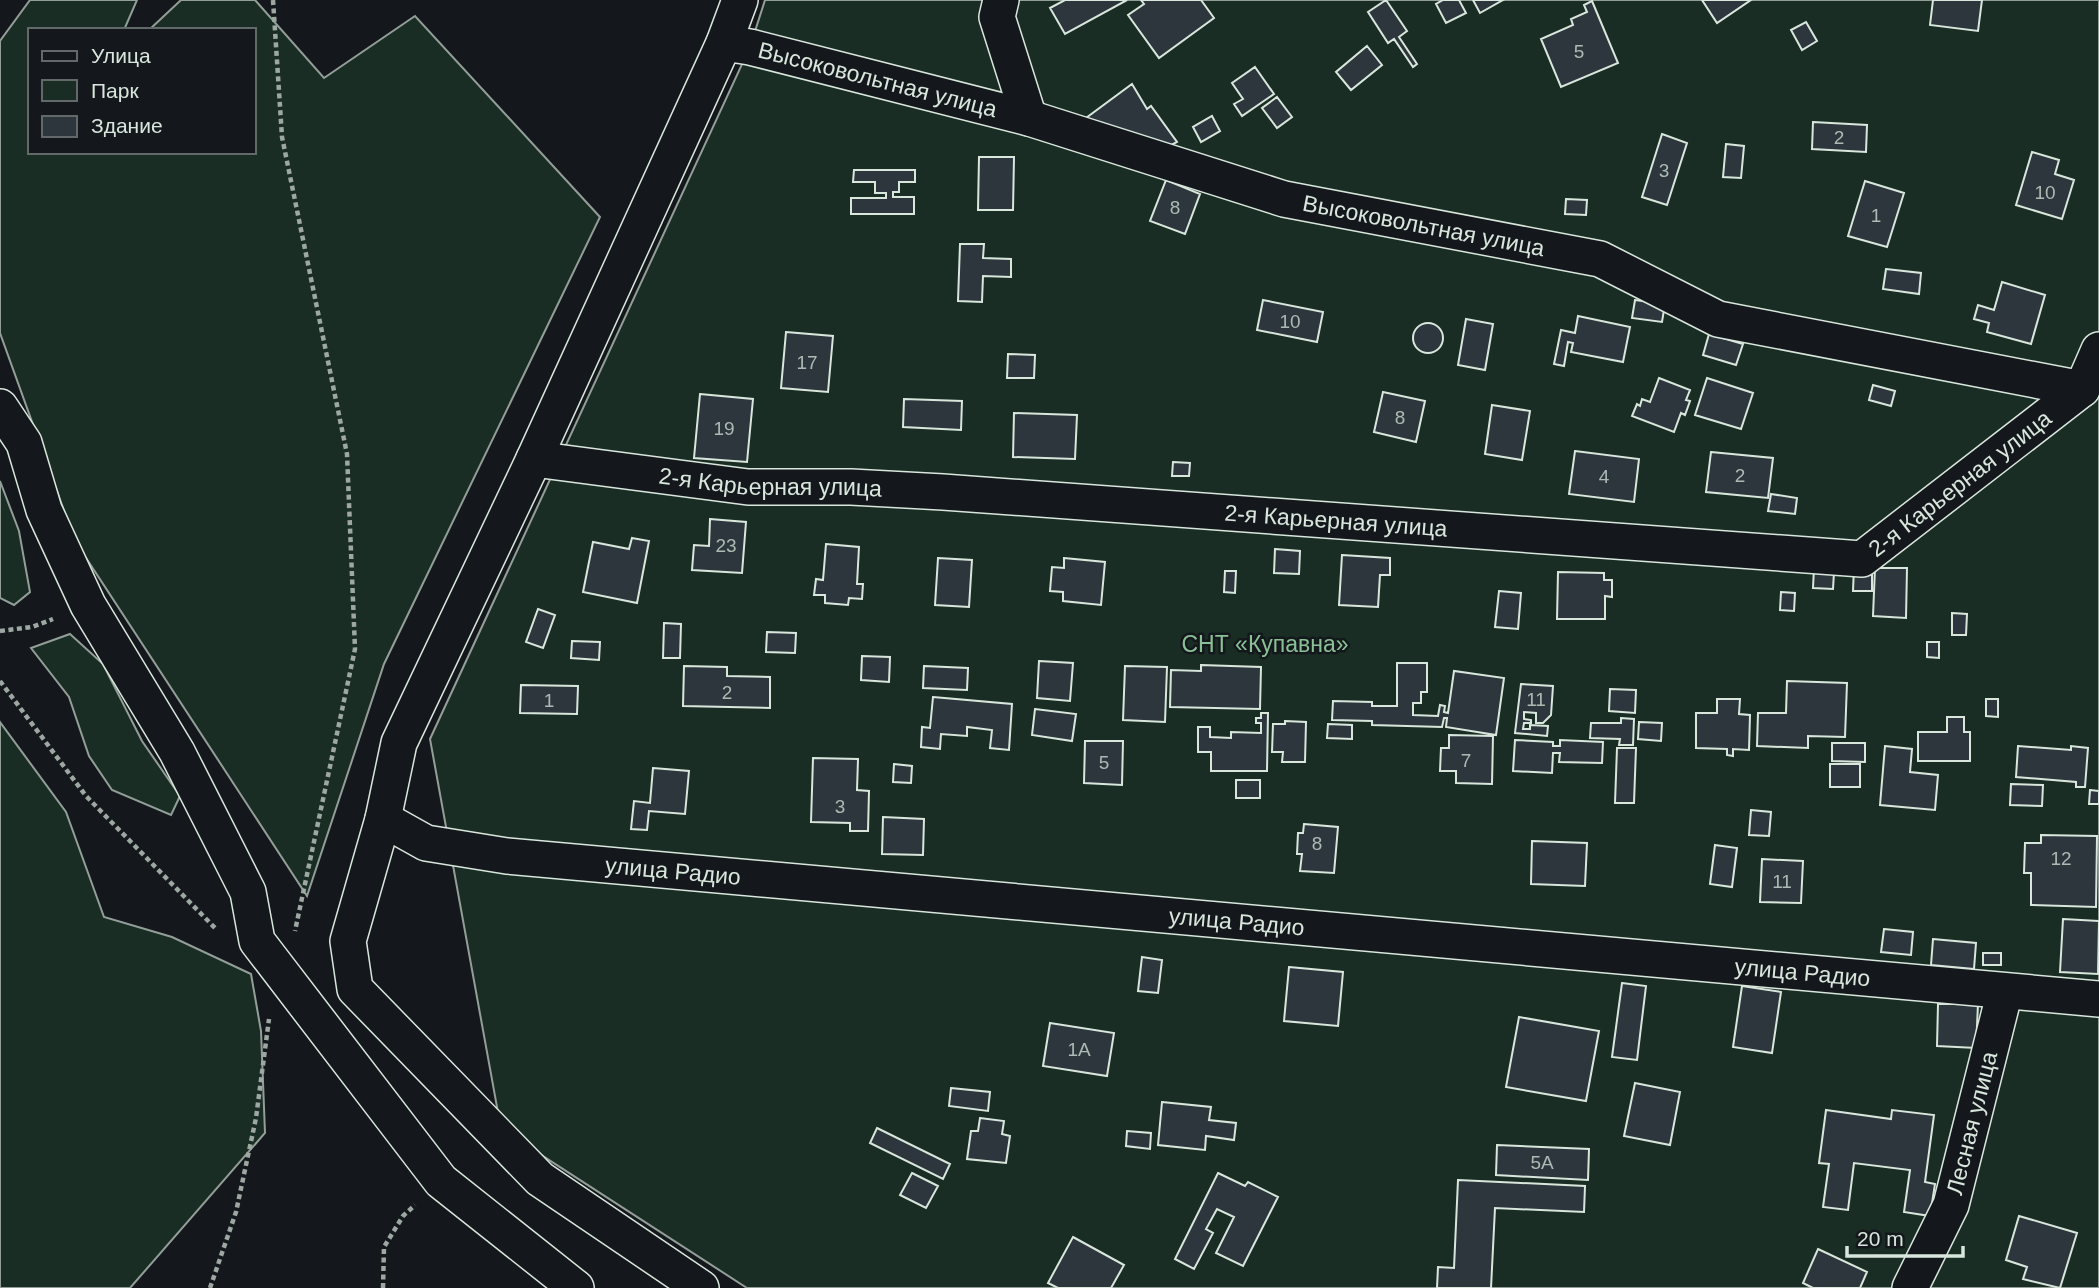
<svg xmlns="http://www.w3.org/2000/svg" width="2099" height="1288" font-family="Arial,sans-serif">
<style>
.green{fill:#1a2d24;stroke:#939e99;stroke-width:2}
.building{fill:#2c363c;stroke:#d8e6dc;stroke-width:2}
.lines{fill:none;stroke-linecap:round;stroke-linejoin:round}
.minor-casing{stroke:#d8e6dc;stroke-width:38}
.path{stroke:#9da8a2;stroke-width:4.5;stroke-dasharray:5 3.5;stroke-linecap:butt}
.minor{stroke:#14181c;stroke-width:35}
.labels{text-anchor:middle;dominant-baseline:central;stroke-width:5;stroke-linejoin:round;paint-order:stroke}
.number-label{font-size:19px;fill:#adbab4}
.street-label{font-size:23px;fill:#d8e6dc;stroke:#14181c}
.park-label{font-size:23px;fill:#8ac095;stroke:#14181c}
</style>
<rect width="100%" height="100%" fill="#14181c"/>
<path class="green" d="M30 0H137L124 30H30V152H254V30H149L181 0H255L324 78 415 16 600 217 384 664 307 896 75 541 0 333V41Z
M765 0H2099V1288H747L501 1129 430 739 750 47Z
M0 481 19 531 30 592 14 605 0 598Z
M70 634 103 664 142 741 180 796 171 815 112 790 89 756 69 697 31 648Z
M0 722 66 812 104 917 172 937 251 974 261 1031 265 1133 130 1288H0Z"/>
<path class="building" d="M1065 0H1127L1065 34 1050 8Z
M1141 0H1201L1214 18 1159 58 1128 15 1144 4Z
M1386 0 1407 31 1399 37 1417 64 1413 67 1394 39 1388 43 1368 12Z
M1443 0H1459L1466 13 1446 23 1436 4Z
M1473 0H1503L1480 13Z
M1702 0H1751L1717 23Z
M1933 0H1982L1978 31 1930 25Z
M1592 1 1618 63 1561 87 1541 39 1573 25 1571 19 1587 12 1584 5Z
M1806 22 1817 41 1802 50 1791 30Z
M1367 46 1382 65 1351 90 1336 72Z
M1255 67 1274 94 1242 116 1234 104 1243 99 1232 83Z
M1132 84 1147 109 1151 106 1177 142 1164 149 1086 118Z
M1277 97 1292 117 1277 128 1262 108Z
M1212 116 1220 131 1201 142 1193 127Z
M1813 122 1867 125 1866 152 1812 149Z
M1662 134 1687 143 1667 205 1642 197Z
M1726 144 1744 146 1741 178 1723 177Z
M2032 152 2059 160 2055 174 2074 180 2062 219 2016 205Z
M979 157H1014L1013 210H978Z
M854 170H915V182H899V192H893V197H914V214H851V198H886V193H875V182H853Z
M1166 180 1200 194 1185 234 1150 221Z
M1865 181 1904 193 1887 247 1848 236Z
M1566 199 1587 200 1586 215 1565 214Z
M960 244H984L983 258 1011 259V277L983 276 982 302 958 301Z
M1886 269 1921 273 1919 294 1883 289Z
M2002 282 2045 295 2031 344 1987 332 1989 323 1974 319 1978 305 1994 310Z
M1263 300 1323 312 1317 342 1257 330Z
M1635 300 1665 304 1662 322 1632 318Z
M1578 316 1630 327 1623 362 1571 352 1573 343 1568 342 1564 366 1554 364 1561 330 1575 333Z
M1466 319 1493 324 1485 370 1458 365Z
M1413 338a15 15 0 1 1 30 0a15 15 0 1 1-30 0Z
M786 332 833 336 828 392 781 388Z
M1709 334 1743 344 1736 365 1703 355Z
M1008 354 1035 355 1034 378H1007Z
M1659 378 1690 390 1686 400 1690 401 1685 415 1681 413 1674 432 1632 416 1637 404 1640 406 1642 399 1650 402Z
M1707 378 1753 393 1741 429 1695 415Z
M1873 385 1895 391 1891 406 1869 400Z
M1383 392 1425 401 1416 442 1374 432Z
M700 394 753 399 747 462 694 458Z
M904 399 962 401 961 430 903 427Z
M1492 405 1530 411 1522 460 1485 454Z
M1014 413 1077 415 1075 459 1013 457Z
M1575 451 1639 459 1634 502 1569 494Z
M1711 452 1773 458 1768 498 1706 492Z
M1173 462 1190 463 1189 476H1172Z
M1771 494 1797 498 1795 514 1768 511Z
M710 519 746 522 742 573 692 570 694 545 709 546Z
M632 538 649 541 637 603 583 592 593 542 629 549Z
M826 544 859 547 857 584H863L862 599 849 598 848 605 825 603V595H814L816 579 823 580Z
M1275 549 1300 551 1299 574 1274 573Z
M1342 555 1390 558V575H1380L1378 607 1339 605Z
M938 558 972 560 969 607 935 605Z
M1064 558 1105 562 1101 605 1063 601V592L1050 591 1052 567 1064 568Z
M1854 567H1872V591H1853Z
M1814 568 1834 572 1833 589 1813 588Z
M1875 568H1907L1906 618 1873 616Z
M1225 571H1236L1235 593 1224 592Z
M1558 572 1604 573V580H1612V597L1605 596V619H1557Z
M1499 591 1521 593 1518 629 1495 627Z
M1781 592 1795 593 1794 611 1780 610Z
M538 609 555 615 543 648 526 642Z
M1952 613 1967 614 1966 635H1952Z
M664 623 681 624 680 658H663Z
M767 632 796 633 795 653 766 652Z
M572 641 600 642 599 660 571 658Z
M1927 642H1939V658L1927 657Z
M862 656 890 657 889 682 861 680Z
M1039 661 1073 663 1070 701 1037 698Z
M1397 663H1427V692H1421V703H1413V715L1438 716 1440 705 1445 706 1444 712 1448 713 1454 671 1504 678 1496 735 1446 727 1447 718H1444L1442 727 1372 725V721L1332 720 1333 701 1372 702V706H1397Z
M1201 665 1261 667 1260 709 1170 707 1171 670 1201 671Z
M684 666 727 667V676L770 677V708L683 706Z
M924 666 968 668 967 690 923 688Z
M1125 666 1167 667 1165 722 1123 720Z
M1787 681 1847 683 1845 737 1808 736V748L1757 746 1758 713H1786Z
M1521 684 1553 686 1551 715 1543 723H1536V713L1524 712V719L1531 720V723H1524L1523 729H1530V725L1548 726 1547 736 1515 733Z
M521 685 578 686 577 714 520 713Z
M1610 689 1636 690 1635 713 1609 711Z
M933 697 1012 704 1009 750 990 748 992 730 967 727V736L941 734 940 749 921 747 922 727 930 728Z
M1717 699H1740L1739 714 1750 715 1749 750 1733 749V756L1727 755V749L1696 748V713H1717Z
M1986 699H1998V717L1986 716Z
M1035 709 1076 714 1072 741 1032 735Z
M1261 713H1268L1267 771H1211V752H1198V727H1210V737L1231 738V732L1261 733V723H1256V718H1261Z
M1947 717H1964V732H1970V761H1918V732H1947Z
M1621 718 1634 719 1633 745H1619L1620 739 1590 738 1591 723H1621Z
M1285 721 1306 722 1305 762H1282L1283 752H1272L1273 724H1285Z
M1639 722 1662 723 1661 741 1638 739Z
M1328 724 1352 725V739L1327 738Z
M1449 735 1493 736 1492 784 1456 783V771H1440L1441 748H1449Z
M1515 740 1553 742V746H1560V740L1603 742 1602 763 1559 762 1560 753H1553L1552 773 1513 771Z
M1085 741H1123L1122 785 1084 783Z
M1832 743H1865V762L1832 761Z
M1885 746 1912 749 1910 772 1938 775 1935 810 1880 805Z
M2018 746 2071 750V746L2088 748 2085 787H2076V782L2016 777Z
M1617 748H1636L1634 803H1615Z
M813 758 858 759 857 790 869 791 868 831H850V823L811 822Z
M894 764 912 766 911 783 893 782Z
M1830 764H1860V787H1830Z
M653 768 689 771 685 814 649 811 647 830 631 829 634 801 650 803Z
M1236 780H1260V798H1236Z
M2011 784 2043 785 2042 806 2010 805Z
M2090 790 2099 791V804H2089Z
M1751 810 1771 812 1769 836 1749 835Z
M883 817 924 819 923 855 882 854Z
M1304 824 1338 827 1334 873 1300 871 1302 854H1297L1298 833H1303Z
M2041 835 2097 836 2096 907 2031 905V873H2024L2025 843H2041Z
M1532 841 1587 843 1585 886 1531 884Z
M1715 845 1737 848 1732 887 1710 884Z
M1762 859 1803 861 1801 903 1760 902Z
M2063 919 2099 921 2098 974 2060 972Z
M1884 929 1913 932 1911 955 1881 952Z
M1933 939 1976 943 1974 969 1931 965Z
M1983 953H2001V965H1983Z
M1142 957 1162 960 1158 993 1138 991Z
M1289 967 1343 972 1338 1026 1284 1021Z
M1622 983 1646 986 1637 1060 1612 1057Z
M1742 986 1781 992 1772 1053 1733 1047Z
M1938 1004H1978L1976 1048 1937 1046Z
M1519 1017 1599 1031 1586 1101 1506 1087Z
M1050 1023 1114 1033 1107 1076 1043 1066Z
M1635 1083 1680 1092 1670 1145 1624 1136Z
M951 1088 990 1092 988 1111 949 1106Z
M1162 1102 1211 1107 1209 1120 1236 1123 1234 1140 1206 1136 1205 1150 1158 1145Z
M1826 1110 1891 1119 1892 1110 1934 1115 1925 1182 1935 1184 1930 1216 1904 1212 1910 1170 1854 1163 1848 1210 1823 1207 1829 1164 1819 1163Z
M980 1118 1004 1121 1002 1134 1010 1136 1006 1163 967 1159 971 1131H978Z
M877 1128 950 1164 943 1179 870 1143Z
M1127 1131 1151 1133 1150 1149 1126 1146Z
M1497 1145 1589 1149 1588 1180 1496 1175Z
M912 1173 938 1186 926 1208 900 1195Z
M1218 1173 1245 1186 1248 1182 1278 1197 1243 1266 1216 1253 1234 1217 1217 1209 1206 1229 1213 1233 1194 1269 1175 1259Z
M1458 1180 1585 1186 1584 1212 1495 1208 1491 1288H1437L1438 1267 1454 1268Z
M2019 1216 2077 1233 2060 1288 2023 1279 2027 1267 2006 1260Z
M1073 1237 1124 1265 1111 1288H1058L1048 1283Z
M1818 1249 1867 1272 1860 1288H1813L1803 1283Z"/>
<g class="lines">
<g class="minor-casing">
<g id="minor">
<path d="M1001 0 997 17 1029 118"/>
<path id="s1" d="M724 43 750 47 1029 118 1284 199 1600 259 1718 319 2082 389 2099 350"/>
<path d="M0 407 24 443 44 510 88 605 177 752 248 892 257 941 441 1181 576 1288"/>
<path id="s2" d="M534 459 748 487H851L943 492 1862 559 2082 389"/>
<path id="s3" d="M383 819 426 843 507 856 2099 999"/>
<path d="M701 1288 540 1179 355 989 348 941 383 819 399 743 534 459 724 43 740 0"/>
<path id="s4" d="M1910 1288 1951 1205 2005 991"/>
</g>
</g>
<path class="path" d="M273 0 282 137 347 454 355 649 295 931
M0 631 32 627 53 619
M0 681 86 796 215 928
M210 1288 236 1212 256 1118 269 1019
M383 1288 384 1247 403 1216 415 1205"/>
<use href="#minor" class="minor"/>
</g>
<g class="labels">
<g class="number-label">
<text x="1579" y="51">5</text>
<text x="1839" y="137">2</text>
<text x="1664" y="170">3</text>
<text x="2045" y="192">10</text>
<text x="1175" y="207">8</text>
<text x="1876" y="215">1</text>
<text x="1290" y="321">10</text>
<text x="807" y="362">17</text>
<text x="1400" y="417">8</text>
<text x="724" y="428">19</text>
<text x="1740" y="475">2</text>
<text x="1604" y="476">4</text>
<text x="726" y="545">23</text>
<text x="727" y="692">2</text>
<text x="1536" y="699">11</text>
<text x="549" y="700">1</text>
<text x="1466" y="760">7</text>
<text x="1104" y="762">5</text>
<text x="840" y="806">3</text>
<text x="1317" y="843">8</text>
<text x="2061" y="858">12</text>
<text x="1782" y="881">11</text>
<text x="1079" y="1049">1А</text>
<text x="1542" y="1162">5А</text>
</g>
<g class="street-label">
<text stroke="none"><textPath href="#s1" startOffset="158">Высоковольтная улица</textPath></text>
<text stroke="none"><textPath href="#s1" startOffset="724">Высоковольтная улица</textPath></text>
<text stroke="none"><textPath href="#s2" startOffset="238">2-я Карьерная улица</textPath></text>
<text stroke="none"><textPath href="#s2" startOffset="1456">2-я Карьерная улица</textPath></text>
<text stroke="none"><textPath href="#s2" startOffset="805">2-я Карьерная улица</textPath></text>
<text stroke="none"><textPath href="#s3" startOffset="298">улица Радио</textPath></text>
<text stroke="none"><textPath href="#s3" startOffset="864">улица Радио</textPath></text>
<text stroke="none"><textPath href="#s3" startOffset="1432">улица Радио</textPath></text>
<text stroke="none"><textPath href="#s4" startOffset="177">Лесная улица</textPath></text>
</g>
<g class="park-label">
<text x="1265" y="644">СНТ «Купавна»</text>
</g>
</g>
<rect x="28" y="28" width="228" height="126" fill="#14181c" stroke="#626a69" stroke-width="2"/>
<rect x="42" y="51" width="35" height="10" fill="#14181c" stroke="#626a69" stroke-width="2"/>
<text x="91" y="63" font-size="21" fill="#d8e6dc">Улица</text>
<rect x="42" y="80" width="35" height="21" fill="#1a2d24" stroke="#626a69" stroke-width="2"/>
<text x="91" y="98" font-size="21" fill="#d8e6dc">Парк</text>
<rect x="42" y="116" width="35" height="21" fill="#2c363c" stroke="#626a69" stroke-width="2"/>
<text x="91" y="133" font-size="21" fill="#d8e6dc">Здание</text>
<path d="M1847 1246v10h116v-10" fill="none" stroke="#d8e6dc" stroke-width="3.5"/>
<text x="1857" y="1246" font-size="21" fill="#d8e6dc" stroke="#14181c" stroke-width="5" paint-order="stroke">20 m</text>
</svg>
